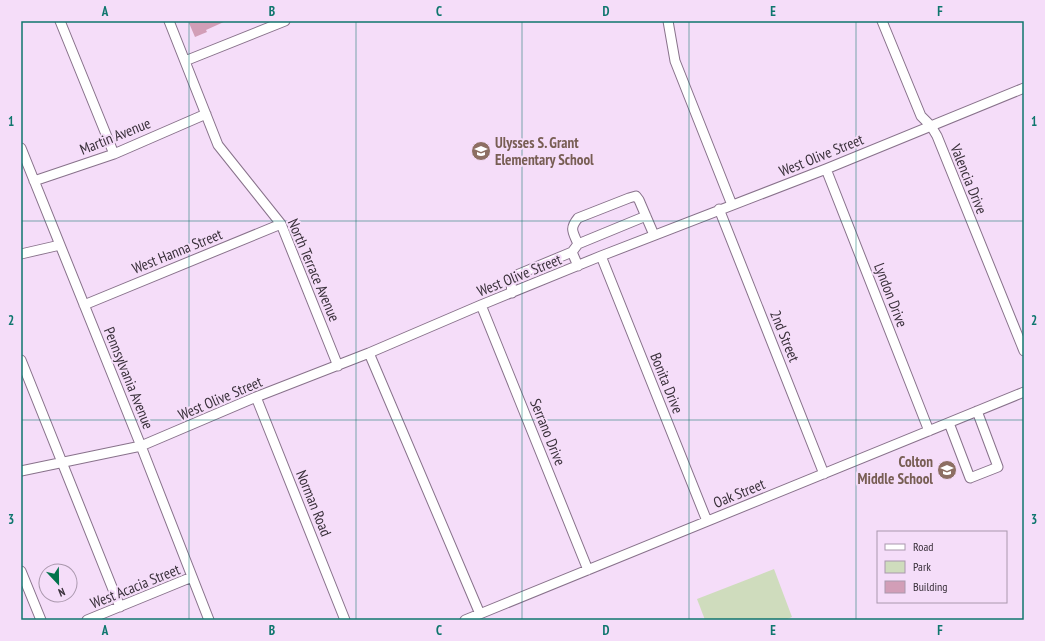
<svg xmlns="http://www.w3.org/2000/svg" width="1045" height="641" font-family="'PT Sans Narrow',sans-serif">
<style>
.green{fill:#cfdcbd}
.building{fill:#d29eb7}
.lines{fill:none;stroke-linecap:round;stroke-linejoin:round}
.minor-casing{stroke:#88728b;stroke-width:11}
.minor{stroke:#fff;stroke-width:9}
.grid{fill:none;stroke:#0f766e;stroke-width:1;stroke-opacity:0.55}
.labels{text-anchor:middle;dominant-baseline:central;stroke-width:4;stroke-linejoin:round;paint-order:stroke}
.street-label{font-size:15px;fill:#39303a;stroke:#f5ddf9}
.education-label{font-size:15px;font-weight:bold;fill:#785e54;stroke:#f5ddf9;text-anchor:start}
.neatline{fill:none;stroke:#0f766e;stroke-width:1.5}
.grid-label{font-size:13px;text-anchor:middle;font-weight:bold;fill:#0f766e}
</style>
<rect width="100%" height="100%" fill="#f5ddf9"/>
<path class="green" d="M774 569 792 617 785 620H705L697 599Z"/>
<path class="building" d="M195 21H226L206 30 207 32 195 37 189 23Z"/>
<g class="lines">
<g class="minor-casing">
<path id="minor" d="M60 21 114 154
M169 21 218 145 281 224 338 366
M668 21 675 61 732 205
M882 21 921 116 931 126 937 136 1024 351
M185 61 285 21
M21 148 141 446 209 620
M826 169 929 431
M34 181 114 154 206 114
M719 209 824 474
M578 244 646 216
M21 254 60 245
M601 256 707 521
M578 266 572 252 578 244C573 232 569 229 578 218L629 198 636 196 639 200 654 235
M512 293 511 283 519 274 572 252
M84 305 281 224
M481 305 588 570
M369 353 480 614
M21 360 120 607
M256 397 345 620
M949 423 970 478 998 467 977 411
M21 471 141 446 256 397 369 353 481 305 601 256 826 169 1024 88
M21 571 41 620
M87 620 192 577
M465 620 1024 392"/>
</g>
<use href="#minor" class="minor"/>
</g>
<path class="grid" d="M189 21V620M356 21V620M522 21V620M689 21V620M856 21V620M21 221H1024M21 420H1024"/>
<defs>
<g id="school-disc" transform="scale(1)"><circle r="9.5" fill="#8d6e63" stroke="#f5ddf9"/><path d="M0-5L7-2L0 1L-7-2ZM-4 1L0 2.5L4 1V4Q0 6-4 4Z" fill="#fff"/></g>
</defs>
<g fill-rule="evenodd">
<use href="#school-disc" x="481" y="151"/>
<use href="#school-disc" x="947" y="470"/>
</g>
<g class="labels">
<g class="street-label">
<text transform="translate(115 136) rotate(-22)">Martin Avenue</text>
<text transform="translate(821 155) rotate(-22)">West Olive Street</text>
<text transform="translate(969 179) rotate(68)">Valencia Drive</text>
<text transform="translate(177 251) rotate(-22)">West Hanna Street</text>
<text transform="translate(314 270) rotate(67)">North Terrace Avenue</text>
<text transform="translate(519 275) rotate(-22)">West Olive Street</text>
<text transform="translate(891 295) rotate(69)">Lyndon Drive</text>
<text transform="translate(785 336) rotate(68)">2nd Street</text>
<text transform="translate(129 378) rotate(68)">Pennsylvania Avenue</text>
<text transform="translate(667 383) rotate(68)">Bonita Drive</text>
<text transform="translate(220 398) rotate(-23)">West Olive Street</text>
<text transform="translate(548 432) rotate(68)">Serrano Drive</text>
<text transform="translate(739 493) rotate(-22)">Oak Street</text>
<text transform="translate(314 503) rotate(68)">Norman Road</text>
<text transform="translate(135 586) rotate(-22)">West Acacia Street</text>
</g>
<g class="education-label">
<text x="495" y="142">Ulysses S. Grant<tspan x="495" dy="17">Elementary School</tspan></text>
<text x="933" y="461" text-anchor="end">Colton<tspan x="933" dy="17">Middle School</tspan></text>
</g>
</g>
<rect width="1045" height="641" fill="none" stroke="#f5ddf9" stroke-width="44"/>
<rect x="877" y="531" width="130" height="72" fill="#f5ddf9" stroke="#aa98ad"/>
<rect x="885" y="544" width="20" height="6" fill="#ffffff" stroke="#aa98ad"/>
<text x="913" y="551" font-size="12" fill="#39303a">Road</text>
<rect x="885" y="561" width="20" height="12" fill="#cfdcbd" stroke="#aa98ad"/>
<text x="913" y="571" font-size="12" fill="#39303a">Park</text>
<rect x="885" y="581" width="20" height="12" fill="#d29eb7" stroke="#aa98ad"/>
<text x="913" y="591" font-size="12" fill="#39303a">Building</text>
<g transform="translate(58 583) rotate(158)"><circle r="19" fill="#f5ddf9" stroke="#aa98ad"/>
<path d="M0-3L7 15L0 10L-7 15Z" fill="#02734c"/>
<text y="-6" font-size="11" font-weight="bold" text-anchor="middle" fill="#39303a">N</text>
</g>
<rect x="22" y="22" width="1001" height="597" class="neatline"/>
<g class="grid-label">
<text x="105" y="16">A</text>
<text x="272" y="16">B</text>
<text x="439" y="16">C</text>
<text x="606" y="16">D</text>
<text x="773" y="16">E</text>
<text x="940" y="16">F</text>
<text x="11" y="126">1</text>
<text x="1034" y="126">1</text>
<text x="11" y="325">2</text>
<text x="1034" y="325">2</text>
<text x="11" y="524">3</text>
<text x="1034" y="524">3</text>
<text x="105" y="635">A</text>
<text x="272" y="635">B</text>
<text x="439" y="635">C</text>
<text x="606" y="635">D</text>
<text x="773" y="635">E</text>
<text x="940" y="635">F</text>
</g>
</svg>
